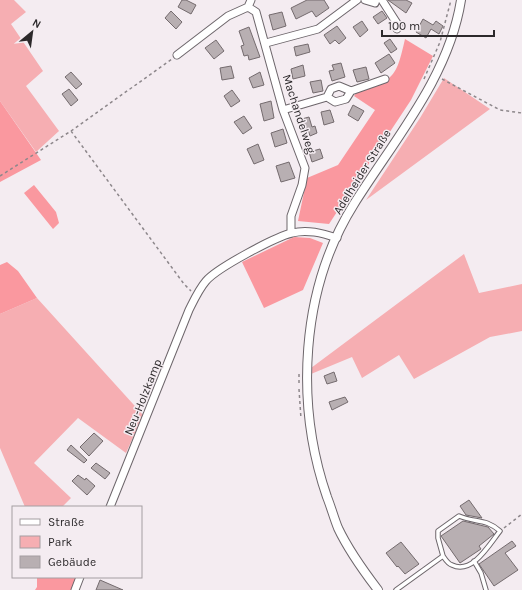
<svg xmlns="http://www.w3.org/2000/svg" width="522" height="590" font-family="Karla,sans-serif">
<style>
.green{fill:#f6aeb2}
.forest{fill:#fa989f}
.building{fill:#b8afb2;stroke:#746b6e}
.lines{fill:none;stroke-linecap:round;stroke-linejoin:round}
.service-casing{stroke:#6d666b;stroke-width:5.5}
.minor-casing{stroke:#6d666b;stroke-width:9}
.tertiary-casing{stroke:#6d666b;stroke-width:10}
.path{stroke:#8d878b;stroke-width:1.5;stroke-dasharray:3 3;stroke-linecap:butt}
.service{stroke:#fff;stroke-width:3.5}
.minor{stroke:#fff;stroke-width:7}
.tertiary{stroke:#fff;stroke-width:8}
.labels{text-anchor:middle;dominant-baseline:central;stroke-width:3;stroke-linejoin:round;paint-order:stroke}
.street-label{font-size:12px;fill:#2c292b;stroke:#f4ecf1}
</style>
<rect width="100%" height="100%" fill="#f4ecf1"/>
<path class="green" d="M0 0H14L26 12 11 24 43 71 26 86 59 131 36 152 0 101Z
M444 78 490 109 366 200 420 118Z
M464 254 479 293 522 284V331L490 337 414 379 399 355 362 378 352 357 311 374V368Z
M37 298 143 415 126 453 78 418 34 463 71 498 62 507H25L0 448V314Z"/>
<path class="forest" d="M405 39 433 56 411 100 329 224 298 221 307 178 338 165 375 110 354 96 357 92C395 79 396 78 405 39Z
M0 101 41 160 0 182Z
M34 185 56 212 59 223 53 229 24 193Z
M294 237 310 238 323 243 303 290 264 308 242 262Z
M7 262 18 271 37 298 0 314V265Z
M37 577H78L72 590H35L37 587Z"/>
<path class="building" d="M182 0H186L196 5 191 14 178 7Z
M307 0H324L329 8 316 17 312 11 296 19 291 8Z
M388 0H406L412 3 406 13Z
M171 11 182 22 176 29 165 18Z
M382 11 387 18 378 24 373 17Z
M282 12 286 26 273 30 269 15Z
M423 19 433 25 436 21 443 26 439 34 431 29 426 38 416 32Z
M362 21 368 30 360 37 353 27Z
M337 26 346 38 339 44 335 40 330 44 324 35Z
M249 27 260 57 249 60 248 55 244 56 241 46 244 45 239 31Z
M390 39 397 49 391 53 384 43Z
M216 40 224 51 214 59 205 48Z
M308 44 310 52 296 56 294 47Z
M389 54 395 63 381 73 375 63Z
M341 63 345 77 332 81 329 71 334 70 332 65Z
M303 65 305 76 293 79 291 69Z
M231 66 234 78 222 80 220 68Z
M366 67 369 79 357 82 353 70Z
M71 72 82 84 76 89 65 77Z
M260 72 264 85 253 88 249 78Z
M321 80 323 91 313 93 310 82Z
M69 89 78 100 71 106 62 94Z
M232 90 240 101 231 107 224 96Z
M271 101 274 118 264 121 260 104Z
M353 105 364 111 358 121 348 115Z
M330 110 334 122 324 125 321 112Z
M244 116 252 128 243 134 234 122Z
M309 117 312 127 315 126 317 133 310 136 308 130 301 132 298 120Z
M283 129 287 143 275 147 271 133Z
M258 144 264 160 254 164 247 149Z
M320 149 323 158 312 162 309 152Z
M289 162 295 178 281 182 276 166Z
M334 372 337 381 327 384 324 376Z
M345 397 348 402 332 410 329 402Z
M94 433 103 441 89 456 80 447Z
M71 445 87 460 84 463 67 450Z
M96 463 110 473 105 479 91 468Z
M78 475 85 480 86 478 95 486 87 495 72 481Z
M469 500 482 518 466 515 460 506Z
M463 521 488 527 494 534 479 546 481 549 460 563 441 536Z
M512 541 516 546 505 553 518 570 494 586 479 564Z
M401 542 419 564 405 574 398 566 397 567 386 553Z
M100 580 123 590H96Z"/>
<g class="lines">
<g class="service-casing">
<path id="service" d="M474 561 481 573 486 590
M396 590 443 556C445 559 448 564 452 565 472 575 489 545 500 531 485 518 476 523 459 516L438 531V538L443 556"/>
</g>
<g class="minor-casing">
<path id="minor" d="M365 0 375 3 376 0
M382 0 398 25 397 29
M248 7 256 12 283 110 305 168 302 185 291 216V233
M266 43 318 29 357 0
M177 55 228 16 248 7 251 0
M327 97 331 89 339 86 351 91 385 79
M283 110 327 97 335 102 346 99 351 91
M110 507 189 310C194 300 199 289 206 281 217 268 275 237 292 233 307 229 322 233 337 238
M75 590 80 577"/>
</g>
<g class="tertiary-casing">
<path id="tertiary" d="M378 590C365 573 347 547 338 528 334 518 331 507 327 497 295 404 300 290 354 204 394 140 449 77 461 0"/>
</g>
<path class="path" d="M424 79 440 42 451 0
M442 79 500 110 522 113
M71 131 184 284 191 291
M0 176 71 131 172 59
M299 383V371
M299 389 301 419
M504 528 522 514"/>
<use href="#service" class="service"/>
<use href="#minor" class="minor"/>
<use href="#tertiary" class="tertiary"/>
</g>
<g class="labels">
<g class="street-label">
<text transform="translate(299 114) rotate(72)">Machandelweg</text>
<text transform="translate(362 172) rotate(-58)">Adelheider Straße</text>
<text transform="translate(143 397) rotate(-68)">Neu-Holzkamp</text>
</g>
</g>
<rect x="12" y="506" width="130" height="72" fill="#f4ecf1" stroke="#a49ea2"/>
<rect x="20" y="519" width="20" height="6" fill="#ffffff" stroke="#a49ea2"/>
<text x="48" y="526" font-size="12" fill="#2c292b">Straße</text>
<rect x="20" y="536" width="20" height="12" fill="#f6aeb2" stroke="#a49ea2"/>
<text x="48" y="546" font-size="12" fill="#2c292b">Park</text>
<rect x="20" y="556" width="20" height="12" fill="#b8afb2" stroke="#a49ea2"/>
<text x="48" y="566" font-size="12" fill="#2c292b">Gebäude</text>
<g transform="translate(32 32) rotate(29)" stroke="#f4ecf1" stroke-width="3" paint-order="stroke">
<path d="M0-3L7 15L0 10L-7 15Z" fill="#2c292b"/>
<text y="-6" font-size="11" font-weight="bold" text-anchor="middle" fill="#2c292b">N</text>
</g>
<path d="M382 30v6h112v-6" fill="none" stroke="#2c292b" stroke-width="2"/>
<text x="388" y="30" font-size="12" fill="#2c292b" stroke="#f4ecf1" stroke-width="3" paint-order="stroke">100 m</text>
</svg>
